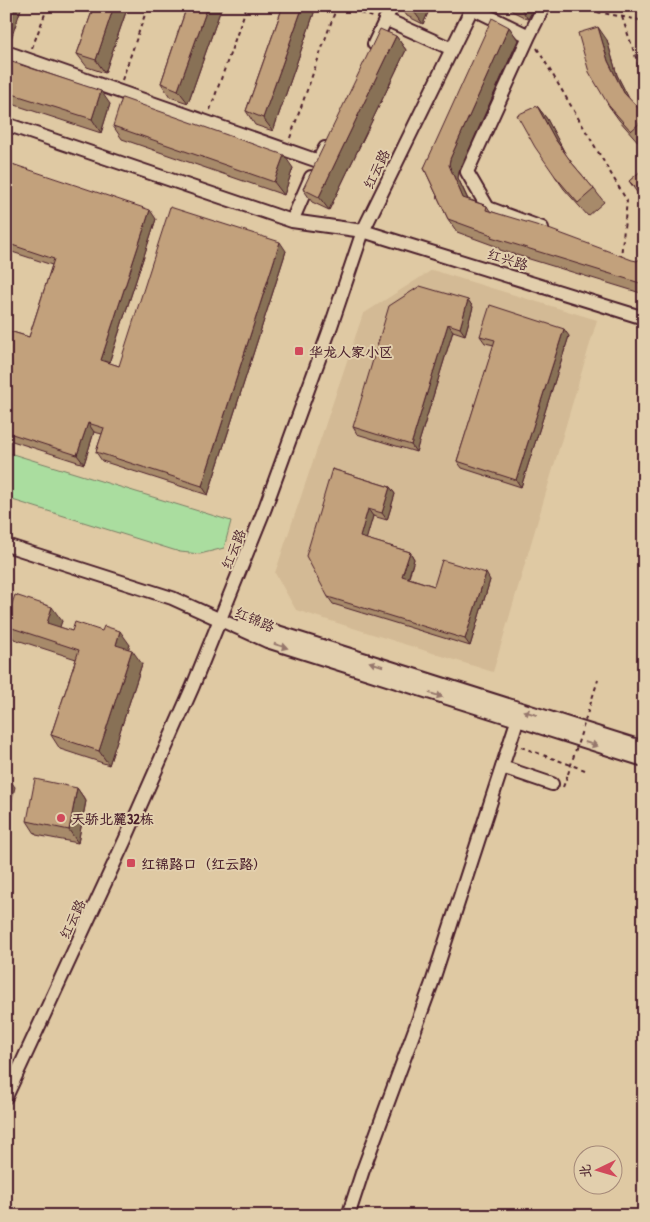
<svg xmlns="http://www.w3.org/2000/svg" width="650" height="1222" font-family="'Patrick Hand','LXGW WenKai TC',sans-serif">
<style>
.built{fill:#d3ba95}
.green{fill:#aadd9f;stroke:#7a7e65}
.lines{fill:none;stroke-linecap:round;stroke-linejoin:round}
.minor-casing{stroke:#4a1f2b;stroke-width:16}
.path{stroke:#4a1f2b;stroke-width:2;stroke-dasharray:4 4;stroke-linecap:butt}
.minor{stroke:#e2cfad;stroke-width:12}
.path-bridge{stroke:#4a1f2b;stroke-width:2;stroke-dasharray:4 4;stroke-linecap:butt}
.wall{fill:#a78a6b;stroke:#4a1f2b}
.shaded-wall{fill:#887157;stroke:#4a1f2b}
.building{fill:#c2a17c;stroke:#4a1f2b}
.oneway{fill:#96776c}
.poi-dot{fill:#d1495b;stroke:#e2cfad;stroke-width:2}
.labels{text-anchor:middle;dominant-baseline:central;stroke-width:4;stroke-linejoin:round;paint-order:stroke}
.street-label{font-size:14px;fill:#4a1f2b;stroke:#e2cfad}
.poi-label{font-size:14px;font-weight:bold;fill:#4a1f2b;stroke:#e2cfad;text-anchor:start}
</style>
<rect width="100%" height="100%" fill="#dfc9a3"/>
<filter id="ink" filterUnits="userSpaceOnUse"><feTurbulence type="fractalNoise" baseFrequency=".02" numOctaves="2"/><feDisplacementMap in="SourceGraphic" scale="10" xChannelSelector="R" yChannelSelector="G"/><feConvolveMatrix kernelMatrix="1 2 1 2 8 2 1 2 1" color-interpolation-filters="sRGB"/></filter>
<g filter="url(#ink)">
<path class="built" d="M432 270 597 320 493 672 296 610 275 573 363 314Z"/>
<path class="green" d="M6 452 231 521 224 548 200 554 180 552 6 498Z"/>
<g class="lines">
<g class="minor-casing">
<path id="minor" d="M472 8 529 36 467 172 488 208 542 228
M385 19 452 49
M529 36 544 6
M374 44 392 6
M6 52 318 161 325 148
M6 124 292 221 363 231 644 318
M292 221 311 177
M6 545 172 598 267 641 644 760
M242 625 271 630 644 748
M502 767 552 784
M6 1097 125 840 193 686 265 508 331 326 363 231 473 6
M348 1216 363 1170 432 983 517 721"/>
</g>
<path class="path" d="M338 6 373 17
M566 6 644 21
M622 17 644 81
M32 48 48 6
M537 48 627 201 621 257
M122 80 148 6
M210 110 247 6
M290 138 337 6
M521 747 585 770
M563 787 568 774"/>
<use href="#minor" class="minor"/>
<path class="path-bridge" d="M568 774 598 680"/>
</g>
<path class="wall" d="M94 6H128L105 73 87 67 77 54Z
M187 6H222L188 103 170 97 161 83Z
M283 6H309L314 13 273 131 255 125 246 111Z
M400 6H431L423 24 407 16Z
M509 6H535L528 19 512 11Z
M627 6H644V12L628 9Z
M509 27 518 40 459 172 458 178 468 199 487 206 490 211 644 271V294L500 250 498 247 457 232 448 219 424 168Z
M396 36 406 50 329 210 312 202 303 189Z
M607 40 617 75 629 99 644 114V141L640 144 619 120 609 106Z
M6 60 110 104 101 133 6 102Z
M537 106 547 119 564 152 572 163 594 189 604 202 588 216 564 189 555 176Z
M113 126 293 168 284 195 122 139Z
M6 162 156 219 109 363 119 366 286 251 208 495 102 461 96 452 102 434 94 432 84 464 6 439V330L29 337 52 265 6 250Z
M644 170V200L638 194 629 181Z
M468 300 473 307 465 335 453 331 416 452 357 434 353 427Z
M480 336H569L521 487 462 468 457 461 494 345 485 343Z
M332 469 390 487 395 494 387 520 373 516 366 539 410 552 414 559 409 578 434 586 490 580 470 646 333 604 328 597Z
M6 621H62L59 627 72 631 130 645 128 649 142 664 109 765 60 749 51 735 76 659 14 639 6 628Z
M77 788 86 801 78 843 36 835 27 821Z"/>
<path class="shaded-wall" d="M9 6H22L9 45 6 40V13Z
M114 6H128L105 73 96 60Z
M208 6H222L188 103 178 90Z
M303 6H309L314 13 273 131 263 118Z
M418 6H431L423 24 415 13Z
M519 6H535L528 19Z
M509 27 518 40 459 172 458 178 473 211 463 198 449 165 450 159Z
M598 27 607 40 617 75 633 106 624 93 608 61Z
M396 36 406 50 329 210 319 197Z
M101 91 110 104 101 133 92 119Z
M537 106 547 119 565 153 555 139Z
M284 155 293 168 284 195 274 182Z
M150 210 156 219 107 369 101 360Z
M280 242 286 251 208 495 202 486Z
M644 271V288L640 283Z
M468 300 473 307 465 335 460 328Z
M448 324 453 331 416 452 411 445Z
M564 329 569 336 521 487 516 480Z
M88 423 94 432 84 464 77 455Z
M390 487 395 494 387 520 382 513Z
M368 509 373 516 365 544 360 537Z
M410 552 414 559 407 583 402 576Z
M486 573 490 580 470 646 465 639Z
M52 607 62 621 57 636 47 623Z
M120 631 130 645 125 658 116 645Z
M132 650 142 664 109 765 99 751Z
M6 775 15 787 6 826Z
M77 788 86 801 78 843 69 830Z"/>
<path class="building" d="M6 6H9L6 13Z
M94 6H114L96 60 77 54Z
M187 6H208L178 90 161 83Z
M283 6H303L263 118 246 111Z
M401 6H418L415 13Z
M492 18 509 27 450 159 449 165 463 198 487 206 486 210 546 228 632 260 637 261 641 258 644 259V271L640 283 491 237 492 235 448 219 424 168Z
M598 27 608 61 624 93 644 114V119L631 131 609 106 589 72 578 33Z
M380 29 396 36 319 197 303 189Z
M6 60 101 91 92 119 6 92Z
M122 98 284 155 274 182 113 126Z
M537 106 555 139 572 163 594 189 578 203 555 176 535 147 517 115Z
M6 162 150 210 101 360 119 366 170 207 280 242 202 486 96 452 104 428 88 423 77 455 6 432V330L29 337 54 259 6 243Z
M643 169 644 170V196L629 181Z
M420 286 468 300 460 328 448 324 411 445 353 427 389 306Z
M490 305 564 329 516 480 457 461 495 340 480 336Z
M332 469 390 487 382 513 368 509 360 537 410 552 402 576 434 586 442 560 486 573 465 639 328 597 306 556Z
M15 595 52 607 47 623 72 631 75 622 102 631 104 626 120 631 116 645 132 650 99 751 51 735 79 650 6 626V621Z
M35 779 77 788 69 830 27 821Z"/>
<defs><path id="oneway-solid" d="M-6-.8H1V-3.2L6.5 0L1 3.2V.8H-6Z" transform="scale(1.25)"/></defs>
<g class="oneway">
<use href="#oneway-solid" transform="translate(281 646) rotate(18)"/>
<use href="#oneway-solid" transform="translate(376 664) rotate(-162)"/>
<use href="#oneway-solid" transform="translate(436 695) rotate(18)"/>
<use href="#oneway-solid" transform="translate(530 713) rotate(-163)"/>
<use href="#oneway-solid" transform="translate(591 744) rotate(17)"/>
</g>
</g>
<g class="poi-dot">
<rect x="294" y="346" width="10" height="10" rx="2.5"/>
<circle cx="61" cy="818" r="5"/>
<rect x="126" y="858" width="10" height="10" rx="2.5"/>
</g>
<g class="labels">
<g class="street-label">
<text transform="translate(376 169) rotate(-64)">红云路</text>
<text transform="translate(508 259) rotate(17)">红兴路</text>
<text transform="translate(233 549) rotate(-68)">红云路</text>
<text transform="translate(255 619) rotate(23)">红锦路</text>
<text transform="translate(72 919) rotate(-65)">红云路</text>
</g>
<g class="poi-label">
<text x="309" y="351">华龙人家小区</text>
<text x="71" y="818">天骄北麓32栋</text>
<text x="141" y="863">红锦路口（红云路）</text>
</g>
</g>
<rect width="650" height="1222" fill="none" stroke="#e2cfad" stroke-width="25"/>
<rect x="12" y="12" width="625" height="1197" fill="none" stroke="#4a1f2b" stroke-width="2" filter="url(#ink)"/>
<g transform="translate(598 1170) rotate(265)"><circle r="24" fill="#e2cfad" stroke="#a58979"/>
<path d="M0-4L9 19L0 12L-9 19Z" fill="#d1495b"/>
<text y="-8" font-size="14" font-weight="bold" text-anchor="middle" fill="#4a1f2b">北</text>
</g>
</svg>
